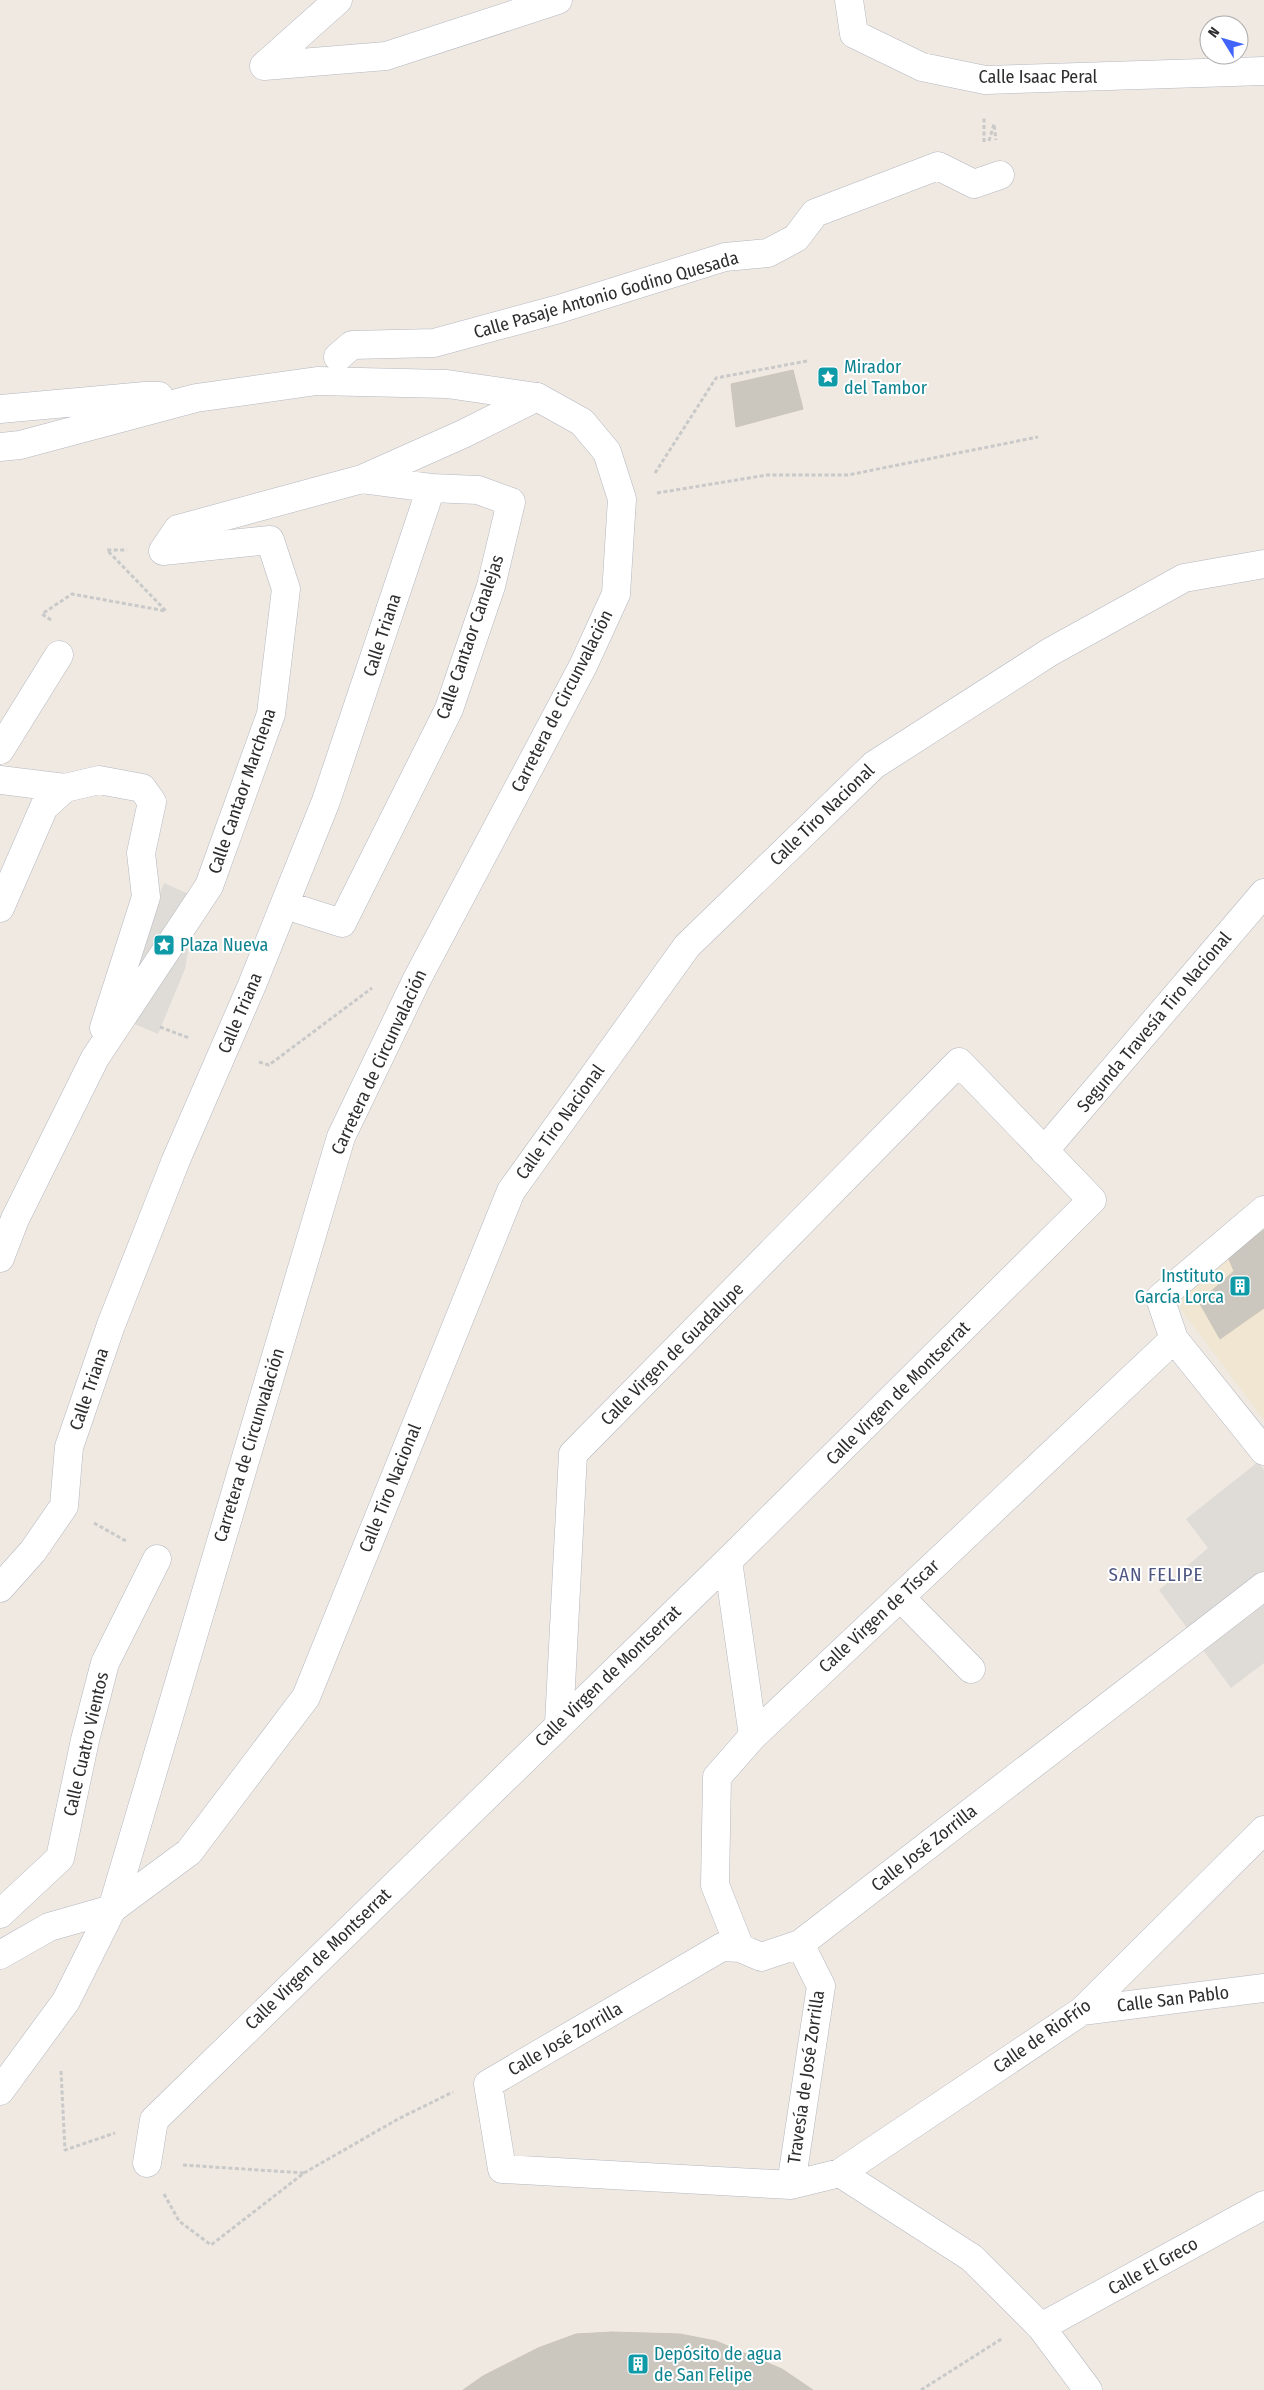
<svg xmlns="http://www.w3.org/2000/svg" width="1264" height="2390" font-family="'Fira Sans Condensed',sans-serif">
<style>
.education{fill:#f0e6d1}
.plaza{fill:#dfdcd8}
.building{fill:#cbc7bf;stroke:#cbc5ba}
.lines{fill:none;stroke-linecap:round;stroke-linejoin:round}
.street-casing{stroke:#b4b7c1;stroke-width:29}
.secondary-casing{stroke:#b4b7c1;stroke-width:29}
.path{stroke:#c9c9c9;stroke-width:3;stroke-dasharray:4 2.5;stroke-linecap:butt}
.street{stroke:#fff;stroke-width:28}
.secondary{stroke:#fff;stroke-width:28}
.labels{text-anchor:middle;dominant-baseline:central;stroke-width:4;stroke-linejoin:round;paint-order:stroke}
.street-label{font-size:18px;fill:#2e2e2e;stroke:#fff}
.culture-label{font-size:18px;fill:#0d838f;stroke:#fff;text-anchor:start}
.neighbourhood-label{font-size:19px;letter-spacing:1px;fill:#4d5680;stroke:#fff}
</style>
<rect width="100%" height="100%" fill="#efe9e1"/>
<path class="education" d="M1264 1210V1420L1180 1308 1187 1275Z"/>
<path class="plaza" d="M164 883 200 899 193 921 185 969 158 1034 109 1013Z
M1258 1462 1264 1470V1663L1231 1688 1159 1590 1208 1548 1186 1519Z"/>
<path class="building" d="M793 370 803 409 736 427 731 384Z
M1264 1230V1308L1220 1339 1199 1302 1234 1271 1228 1257Z
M612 2332 680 2334 716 2341 782 2369 813 2390H463L483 2376 538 2348 576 2334Z"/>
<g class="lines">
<g class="street-casing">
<path id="street" d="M849 0 854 34 922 67 985 80 1264 71
M264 66 386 56 558 0
M264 66 338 0
M338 357 352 345 434 343 559 309 725 257 768 253 796 238 815 213 938 166 974 184 1000 175
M163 551 178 529 362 479 463 434 537 397
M0 750 59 655
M0 780 65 788
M285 905 342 923 449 709 491 586 511 502 478 490 431 488
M0 908 44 807 65 788 99 780 142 788 152 802 141 853 146 897 104 1028
M1044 1151 1264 893
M1264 1210 1160 1298 1174 1339 1264 1451
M0 1258 15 1219 95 1058 209 886 271 714 286 589 270 540 163 551
M728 1561 753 1736
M0 1588 33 1551 64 1506 69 1447 111 1325 176 1160 252 985 326 801 431 488 362 479
M900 1597 971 1669
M0 1914 60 1858 85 1740 105 1663 157 1559
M740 1948 715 1885 717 1777 753 1736 1174 1339
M0 1955 49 1927 112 1909 189 1852 306 1697 511 1191 687 946 874 765 1050 652 1184 578 1264 564
M1082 2011 1264 1988
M147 2163 154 2120 728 1561 1092 1200 959 1062 573 1454 559 1724
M840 2173 1082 2011 1264 1830
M791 2185 821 1986 800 1944
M1041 2327 1264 2205
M1088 2390 1041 2327 972 2258 840 2173 791 2185 502 2169 488 2084 722 1947 740 1948 761 1957 800 1944 1264 1586"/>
</g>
<g class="secondary-casing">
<path id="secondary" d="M0 409 145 396H159
M0 447 20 445 196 398 317 381 447 384 537 397 582 422 607 452 622 499 616 594 583 666 417 979 341 1137 112 1909 66 2001 0 2091"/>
</g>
<path class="path" d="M989 141 994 124 996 140
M984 142V116
M655 473 716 378 807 361
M657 493 767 475H848L1038 437
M51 620 42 614 72 594 166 611 107 550H127
M160 1027 189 1038
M259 1062 269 1065 372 988
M94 1523 126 1541
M61 2071 65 2150 115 2133
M183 2165 304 2173
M164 2194 179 2221 211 2245 304 2173 398 2119 453 2092
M921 2390 1003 2338"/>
<use href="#street" class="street"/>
<use href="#secondary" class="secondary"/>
</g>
<defs>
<g id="sight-square" transform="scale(1.125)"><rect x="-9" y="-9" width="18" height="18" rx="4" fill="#0f9aa8" stroke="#fff"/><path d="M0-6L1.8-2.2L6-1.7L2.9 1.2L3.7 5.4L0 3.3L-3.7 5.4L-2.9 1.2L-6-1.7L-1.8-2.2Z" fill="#fff"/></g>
<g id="building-square" transform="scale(1.125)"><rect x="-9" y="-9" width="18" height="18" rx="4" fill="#0f9aa8" stroke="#fff"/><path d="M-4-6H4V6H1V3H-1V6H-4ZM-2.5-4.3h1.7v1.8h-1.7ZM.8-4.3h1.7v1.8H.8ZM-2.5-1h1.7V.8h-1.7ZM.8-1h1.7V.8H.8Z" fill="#fff"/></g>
</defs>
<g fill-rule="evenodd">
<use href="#sight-square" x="828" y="377"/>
<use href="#sight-square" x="164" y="945"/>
<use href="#building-square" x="1240" y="1286"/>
<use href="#building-square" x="638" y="2364"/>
</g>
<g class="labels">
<g class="street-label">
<text x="1038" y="77">Calle Isaac Peral</text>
<text transform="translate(606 295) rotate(-16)">Calle Pasaje Antonio Godino Quesada</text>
<text transform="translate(382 635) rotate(-72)">Calle Triana</text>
<text transform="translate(470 637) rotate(-71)">Calle Cantaor Canalejas</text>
<text transform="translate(562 701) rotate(-63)">Carretera de Circunvalación</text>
<text transform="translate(242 791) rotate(-71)">Calle Cantaor Marchena</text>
<text transform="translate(822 815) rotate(-44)">Calle Tiro Nacional</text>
<text transform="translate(240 1013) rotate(-67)">Calle Triana</text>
<text transform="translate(1154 1022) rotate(-50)">Segunda Travesía Tiro Nacional</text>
<text transform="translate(379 1062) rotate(-65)">Carretera de Circunvalación</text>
<text transform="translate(560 1122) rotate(-54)">Calle Tiro Nacional</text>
<text transform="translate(672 1354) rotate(-45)">Calle Virgen de Guadalupe</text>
<text transform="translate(89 1389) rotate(-71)">Calle Triana</text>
<text transform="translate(898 1393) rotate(-45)">Calle Virgen de Montserrat</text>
<text transform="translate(249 1445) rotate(-73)">Carretera de Circunvalación</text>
<text transform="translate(390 1488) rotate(-68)">Calle Tiro Nacional</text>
<text transform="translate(879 1616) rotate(-43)">Calle Virgen de Tíscar</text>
<text transform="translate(608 1676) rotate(-44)">Calle Virgen de Montserrat</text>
<text transform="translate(86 1744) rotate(-77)">Calle Cuatro Vientos</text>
<text transform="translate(924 1848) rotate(-38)">Calle José Zorrilla</text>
<text transform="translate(318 1959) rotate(-44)">Calle Virgen de Montserrat</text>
<text transform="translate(1173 1999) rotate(-7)">Calle San Pablo</text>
<text transform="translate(1042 2036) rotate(-35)">Calle de RioFrío</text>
<text transform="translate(565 2039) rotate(-30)">Calle José Zorrilla</text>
<text transform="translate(806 2077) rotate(-82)">Travesía de José Zorrilla</text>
<text transform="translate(1153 2266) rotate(-29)">Calle El Greco</text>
</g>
<g class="culture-label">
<text x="844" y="367">Mirador<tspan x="844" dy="21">del Tambor</tspan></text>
<text x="180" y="945">Plaza Nueva</text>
<text x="1224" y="1276" text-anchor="end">Instituto<tspan x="1224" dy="21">García Lorca</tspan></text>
<text x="654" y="2354">Depósito de agua<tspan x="654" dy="21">de San Felipe</tspan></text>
</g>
<g class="neighbourhood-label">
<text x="1156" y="1574">SAN FELIPE</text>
</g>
</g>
<g transform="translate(1224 40) rotate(307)"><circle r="24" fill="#ffffff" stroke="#ababab"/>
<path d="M0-4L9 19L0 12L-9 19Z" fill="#4264fb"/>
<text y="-8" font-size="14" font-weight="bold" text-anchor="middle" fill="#2e2e2e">N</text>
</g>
</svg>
